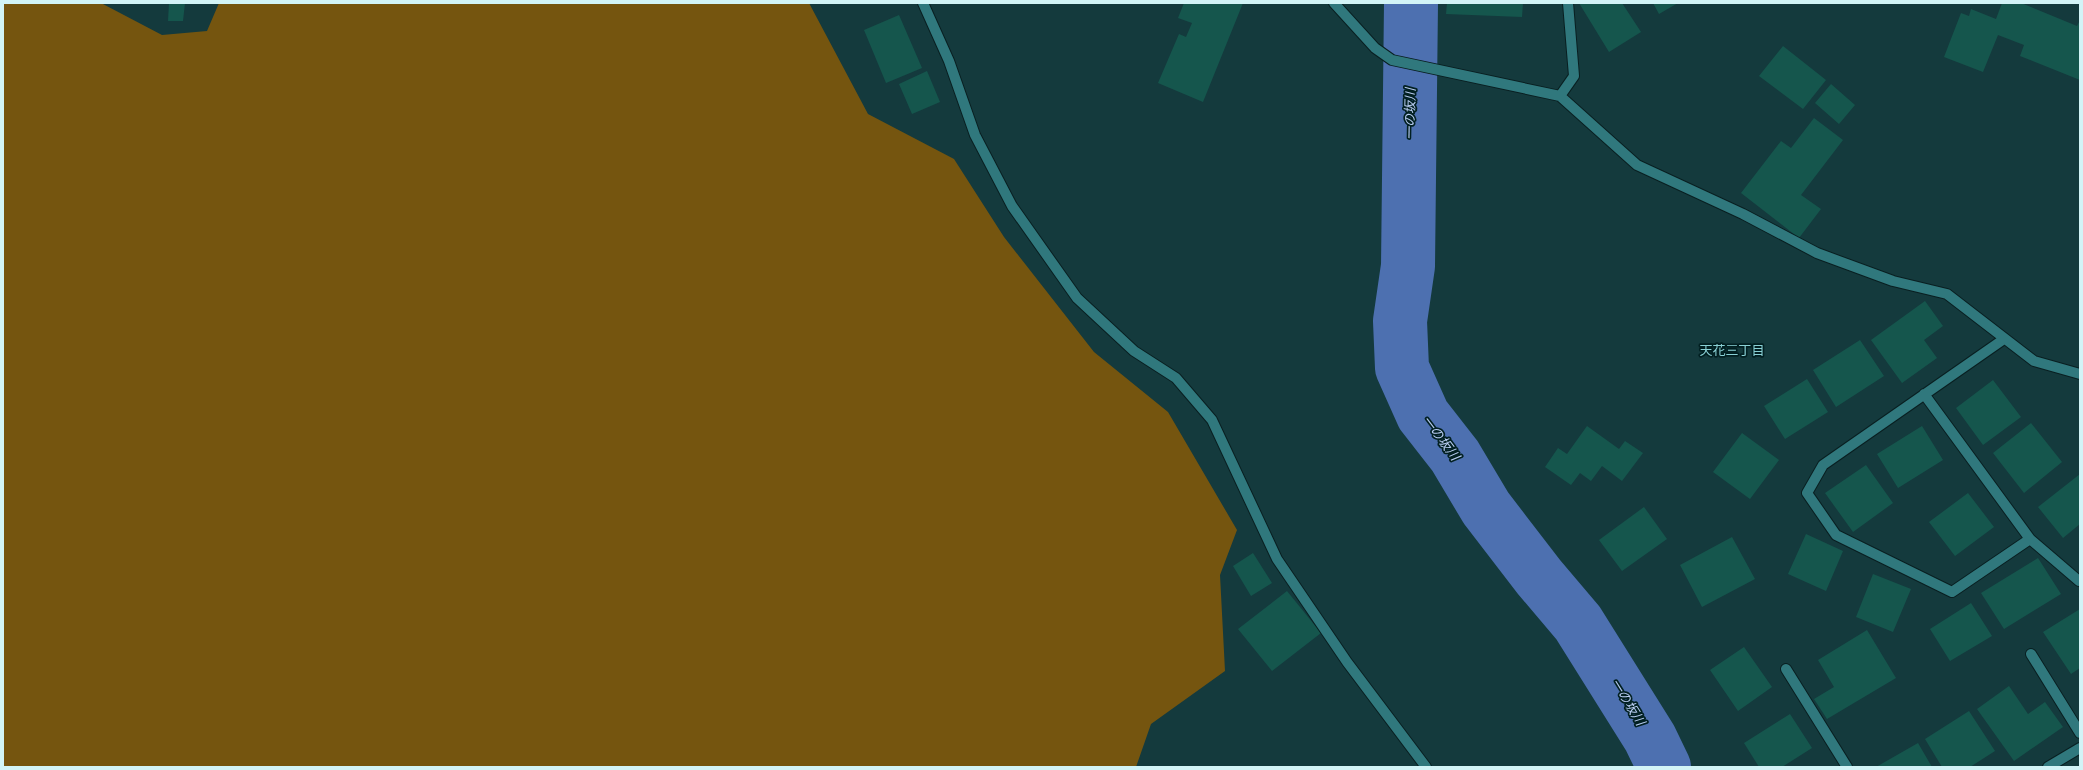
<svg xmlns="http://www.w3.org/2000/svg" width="2083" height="770" font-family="'Roboto Condensed','Noto Sans JP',sans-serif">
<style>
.green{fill:#75550f}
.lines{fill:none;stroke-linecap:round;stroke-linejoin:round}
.river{stroke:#4d70b0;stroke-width:54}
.building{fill:#15564d}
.street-casing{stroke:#091f21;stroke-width:12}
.street{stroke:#30787d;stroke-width:10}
.labels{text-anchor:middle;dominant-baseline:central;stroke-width:3.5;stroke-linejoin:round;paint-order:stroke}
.water-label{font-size:13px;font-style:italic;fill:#b8ccf1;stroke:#022022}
.neighbourhood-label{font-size:13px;fill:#8ad1d6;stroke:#022022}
</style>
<rect width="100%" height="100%" fill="#143a3d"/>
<path class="green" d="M3 3H101L162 35 207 31 219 3H809L868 114 954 159 1004 237 1094 352 1168 412 1237 530 1220 575 1225 671 1151 724 1136 767H3Z"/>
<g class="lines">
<path class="river" d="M1411 3 1408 266 1400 321 1402 368 1423 415 1455 456 1486 508 1539 577 1578 623 1650 738 1664 767"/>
</g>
<path class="building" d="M169 3H185L183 21H168Z
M1184 3H1243L1203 102 1158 83 1179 34 1186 37 1192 23 1178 18Z
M1447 3H1523L1522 17 1446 14Z
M1579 3H1622L1641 32 1609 52Z
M1653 3H1678L1659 14Z
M2002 3H2021L2077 26 2080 20V80L2020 56 2024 45 1998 35 1983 72 1944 57 1961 13 1969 16 1971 9 1996 19Z
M899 15 922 68 886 83 864 30Z
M1783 46 1826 80 1803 109 1759 76Z
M927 71 940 102 912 114 899 84Z
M1831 84 1855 105 1839 124 1815 103Z
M1814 118 1843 140 1801 195 1821 209 1799 238 1741 193 1781 141 1791 148Z
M1925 301 1943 326 1924 340 1937 358 1902 383 1871 340Z
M1860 340 1884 376 1836 407 1813 370Z
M1807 379 1828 412 1785 439 1764 406Z
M1993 380 2021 417 1983 445 1956 408Z
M2031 423 2062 462 2024 493 1993 453Z
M1587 426 1619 449 1625 441 1643 453 1622 481 1602 466 1591 481 1580 473 1571 485 1545 467 1558 448 1567 454Z
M1922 426 1943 460 1898 488 1877 454Z
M1742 433 1779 460 1750 499 1713 472Z
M1866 465 1893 503 1853 532 1825 493Z
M2080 474V524L2063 538 2038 507Z
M1968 493 1994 527 1955 556 1929 522Z
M1644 507 1667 539 1622 571 1599 540Z
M1806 534 1843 551 1826 591 1788 574Z
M1732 537 1755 579 1702 607 1680 565Z
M1253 553 1272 583 1251 596 1233 566Z
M2038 558 2061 594 2004 629 1981 593Z
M1873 574 1911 589 1893 632 1856 617Z
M1287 591 1321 633 1272 671 1238 629Z
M1971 603 1992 636 1950 661 1930 629Z
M2080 609V668L2071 674 2043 632Z
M1867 630 1896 678 1827 719 1814 699 1834 687 1818 660Z
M1744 647 1772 687 1738 711 1710 670Z
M2009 686 2028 714 2045 702 2063 727 2014 761 1977 709Z
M1969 711 1995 751 1970 767H1942L1925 739Z
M1790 714 1812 748 1782 767H1759L1744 743Z
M1918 743 1932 767H1876Z"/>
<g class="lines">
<g class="street-casing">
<path id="street" d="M923 3 949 61 975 135 1012 206 1077 298 1134 351 1176 378 1212 420 1277 559 1347 662 1426 767
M1334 3 1375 48 1392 60 1560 96 1637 165 1743 214 1817 253 1893 281 1947 294 2034 361 2080 374
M1560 96 1574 76 1568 3
M2004 339 1823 465 1807 493 1836 535 1952 592 2030 539
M1924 394 2030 539 2079 581
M2031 654 2080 733
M1786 669 1847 767
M2048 767 2080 748"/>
</g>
<use href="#street" class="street"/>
</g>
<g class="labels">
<g class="water-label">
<text transform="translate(1410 114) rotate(-89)">一の坂川</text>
<text transform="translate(1441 438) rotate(53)">一の坂川</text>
<text transform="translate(1628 702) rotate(58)">一の坂川</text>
</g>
<g class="neighbourhood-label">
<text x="1732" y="350">天花三丁目</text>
</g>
</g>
<rect width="2083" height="770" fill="none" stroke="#d2f4f7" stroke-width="8"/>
</svg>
